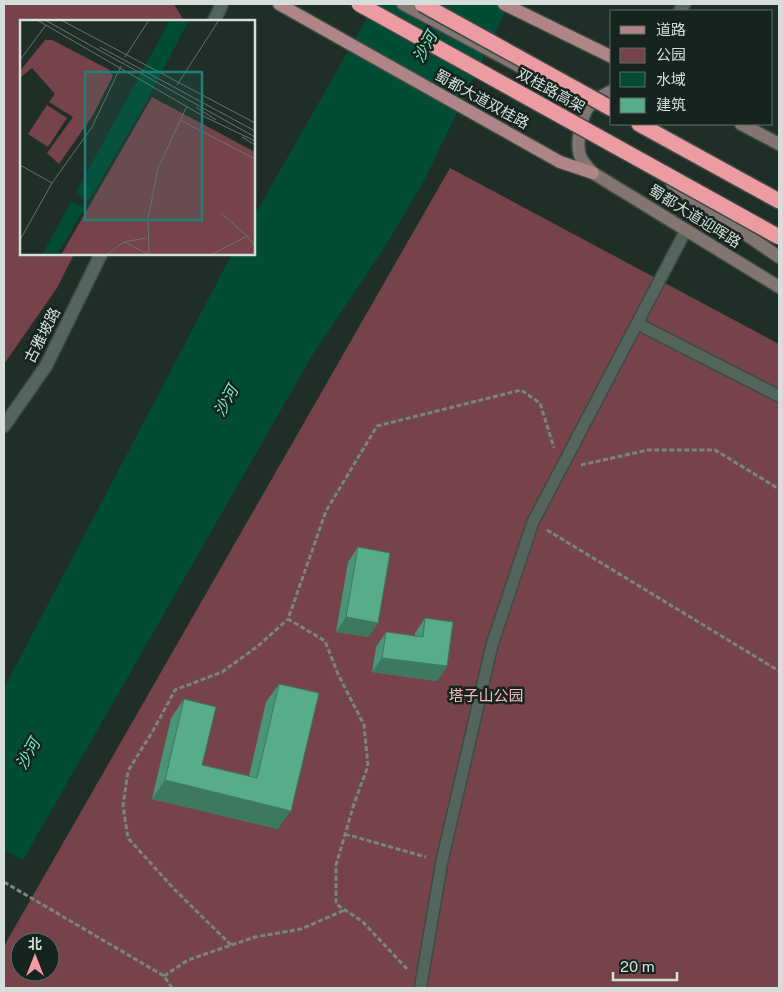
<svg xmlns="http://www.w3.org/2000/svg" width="783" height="992" font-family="'Public Sans','Noto Sans SC',sans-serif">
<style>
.green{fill:#754349;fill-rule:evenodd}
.water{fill:#004c35}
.pier{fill:#1f2e27}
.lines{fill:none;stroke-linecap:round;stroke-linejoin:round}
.lane-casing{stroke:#3d4a45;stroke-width:14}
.street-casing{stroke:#3d4a45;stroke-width:15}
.secondary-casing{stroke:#3d4a45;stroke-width:15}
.primary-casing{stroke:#3d4a45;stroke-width:15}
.highway-casing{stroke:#3d4a45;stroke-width:18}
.path{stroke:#798580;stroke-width:3;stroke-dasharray:5 2.5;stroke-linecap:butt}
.lane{stroke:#54655d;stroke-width:11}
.street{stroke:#54655d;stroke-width:12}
.secondary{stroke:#827572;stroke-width:12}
.primary{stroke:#af8587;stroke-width:12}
.highway{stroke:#ec9ba3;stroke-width:15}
.highway-bridge-casing{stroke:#3d4a45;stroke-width:18;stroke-linecap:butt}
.highway-bridge{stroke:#ec9ba3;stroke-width:15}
.wall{fill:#4b9477}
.shaded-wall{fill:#3d7861}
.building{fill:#57ac8a;stroke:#3d7861}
.labels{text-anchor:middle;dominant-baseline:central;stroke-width:5;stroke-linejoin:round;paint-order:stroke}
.street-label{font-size:15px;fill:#d5deda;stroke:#15241e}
.park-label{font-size:15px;fill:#fdbbc0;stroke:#15241e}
.water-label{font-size:16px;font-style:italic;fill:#7cf3c4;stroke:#15241e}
.inset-road{fill:none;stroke:#68746f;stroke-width:1}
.view{fill:#238079;fill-opacity:0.15;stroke:#238079;stroke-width:2.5}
.inset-edge{fill:none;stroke:#d5deda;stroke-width:2.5}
</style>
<rect width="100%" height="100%" fill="#1f2e27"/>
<path class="green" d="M4 4H174L184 21H21V254H74L57 288 4 364Z
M450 168 779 344V988H4V946ZM20 942H50V972H20Z"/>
<path class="water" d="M375 4H509L426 177 388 242 313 354 4 893V688L232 254H254V216Z"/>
<path class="pier" d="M4 850 25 862 4 896Z"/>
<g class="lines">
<g class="lane-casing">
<path id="lane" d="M638 324 779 396
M421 988V984L442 861 492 645 533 522 686 230"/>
</g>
<g class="street-casing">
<path id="street" d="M680 11 684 4
M214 21 222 4
M4 426 46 366 101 254"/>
</g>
<g class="secondary-casing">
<path id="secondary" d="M403 4 519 66
M612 91C604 95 595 99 589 106 581 116 575 146 581 158 584 164 589 169 593 173L779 287
M741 124 779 144
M672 184 779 257"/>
</g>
<g class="primary-casing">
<path id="primary" d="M279 4 560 162 593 173
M504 4 612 57"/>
</g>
<g class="highway-casing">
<path id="highway" d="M639 124 779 201"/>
</g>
<path class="path" d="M581 465 648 450H715L779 489
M547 530 779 671
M345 834 426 857
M4 882 164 976 172 988
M231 945 174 889 128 838 123 806 128 771 154 729 175 690 222 672 258 646 288 619
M407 969 363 922 336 904V865L354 804 368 766 364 725 338 674 325 641 288 619 326 511 377 426 521 390 540 403 554 448
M164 976 188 960 255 937 301 929 345 910"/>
<use href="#lane" class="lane"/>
<use href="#street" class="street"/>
<use href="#secondary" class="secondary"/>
<use href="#primary" class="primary"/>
<use href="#highway" class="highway"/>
<g class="highway-bridge-casing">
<path id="highway-bridge" d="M359 4 779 237
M422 4 612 109"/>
</g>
<use href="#highway-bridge" class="highway-bridge"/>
</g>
<path class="wall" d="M358 547 378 623 368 637 336 632 348 562Z
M425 618 447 666 437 681 372 672 376 647 386 632 415 636V633Z
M279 684 278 829 152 799 171 718 184 699 202 765 249 776 266 702Z"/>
<path class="shaded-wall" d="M346 617 378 623 368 637 336 632Z
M382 658 447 666 437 681 372 672Z
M165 780 291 811 278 829 152 799Z"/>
<path class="building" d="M358 547 390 553 378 623 346 617Z
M425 618 453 622 447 666 382 658 386 632 423 637Z
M279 684 319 693 291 811 165 780 184 699 216 707 202 765 257 778Z"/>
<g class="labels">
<g class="street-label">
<text transform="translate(551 90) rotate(29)">双桂路高架</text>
<text transform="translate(482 99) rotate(29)">蜀都大道双桂路</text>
<text transform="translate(695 216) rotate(32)">蜀都大道迎晖路</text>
<text transform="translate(42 335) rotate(-63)">古雅坡路</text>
</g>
<g class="park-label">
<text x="486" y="695">塔子山公园</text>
</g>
<g class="water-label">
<text transform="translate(425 47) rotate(-61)">沙河</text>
<text transform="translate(226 401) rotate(-61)">沙河</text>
<text transform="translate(28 754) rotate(-61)">沙河</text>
</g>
</g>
<g transform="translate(20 20)">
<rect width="235" height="235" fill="#1f2e27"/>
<path d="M25 20H32L88 49 93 56 73 95 39 144 27 133 53 97 29 82 35 74 12 48 0 58V51ZM132 77 235 132V235H41ZM27 85 47 98 28 127 8 114Z" fill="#754349"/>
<path d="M150 0H169L128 79 37 235H22Z" fill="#004c35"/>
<path d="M53 172 70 182 66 189 49 179Z" fill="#1f2e27"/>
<path class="inset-road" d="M17 0 183 96 235 121M25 0 235 117M41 0 235 103M80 27 235 111M105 37 129 0M0 40 26 5M157 65 199 0M176 87 196 100M160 100 235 139M222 117 235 125M0 145 32 163M201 193 227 216M0 220 32 163 72 107 101 46M104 222 130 235M129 234 128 199 138 148 167 86M86 235 104 222 126 218M191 235 227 216 235 226"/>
<path class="view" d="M65 52H182V200H65Z"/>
<rect width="235" height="235" class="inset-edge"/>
</g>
<rect width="783" height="992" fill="none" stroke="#d5deda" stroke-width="10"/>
<rect x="610" y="10" width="162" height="115" fill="#15241e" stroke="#626e69"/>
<rect x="620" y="26" width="25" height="8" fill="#af8587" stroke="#626e69"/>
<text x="656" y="35" font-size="15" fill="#d5deda">道路</text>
<rect x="620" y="48" width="25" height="15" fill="#754349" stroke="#626e69"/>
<text x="656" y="60" font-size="15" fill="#d5deda">公园</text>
<rect x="620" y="72" width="25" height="15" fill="#004c35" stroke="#626e69"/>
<text x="656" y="85" font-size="15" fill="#d5deda">水域</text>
<rect x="620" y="98" width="25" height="15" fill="#57ac8a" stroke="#626e69"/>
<text x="656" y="110" font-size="15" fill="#d5deda">建筑</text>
<g transform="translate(35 957)"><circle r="24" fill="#15241e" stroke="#626e69"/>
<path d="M0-4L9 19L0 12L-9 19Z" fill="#f49aa4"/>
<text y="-8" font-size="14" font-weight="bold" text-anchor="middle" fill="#d5deda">北</text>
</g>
<path d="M613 972v8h64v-8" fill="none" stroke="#d5deda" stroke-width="2.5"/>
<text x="620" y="972" font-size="15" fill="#d5deda" stroke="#15241e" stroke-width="4" paint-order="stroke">20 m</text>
</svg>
